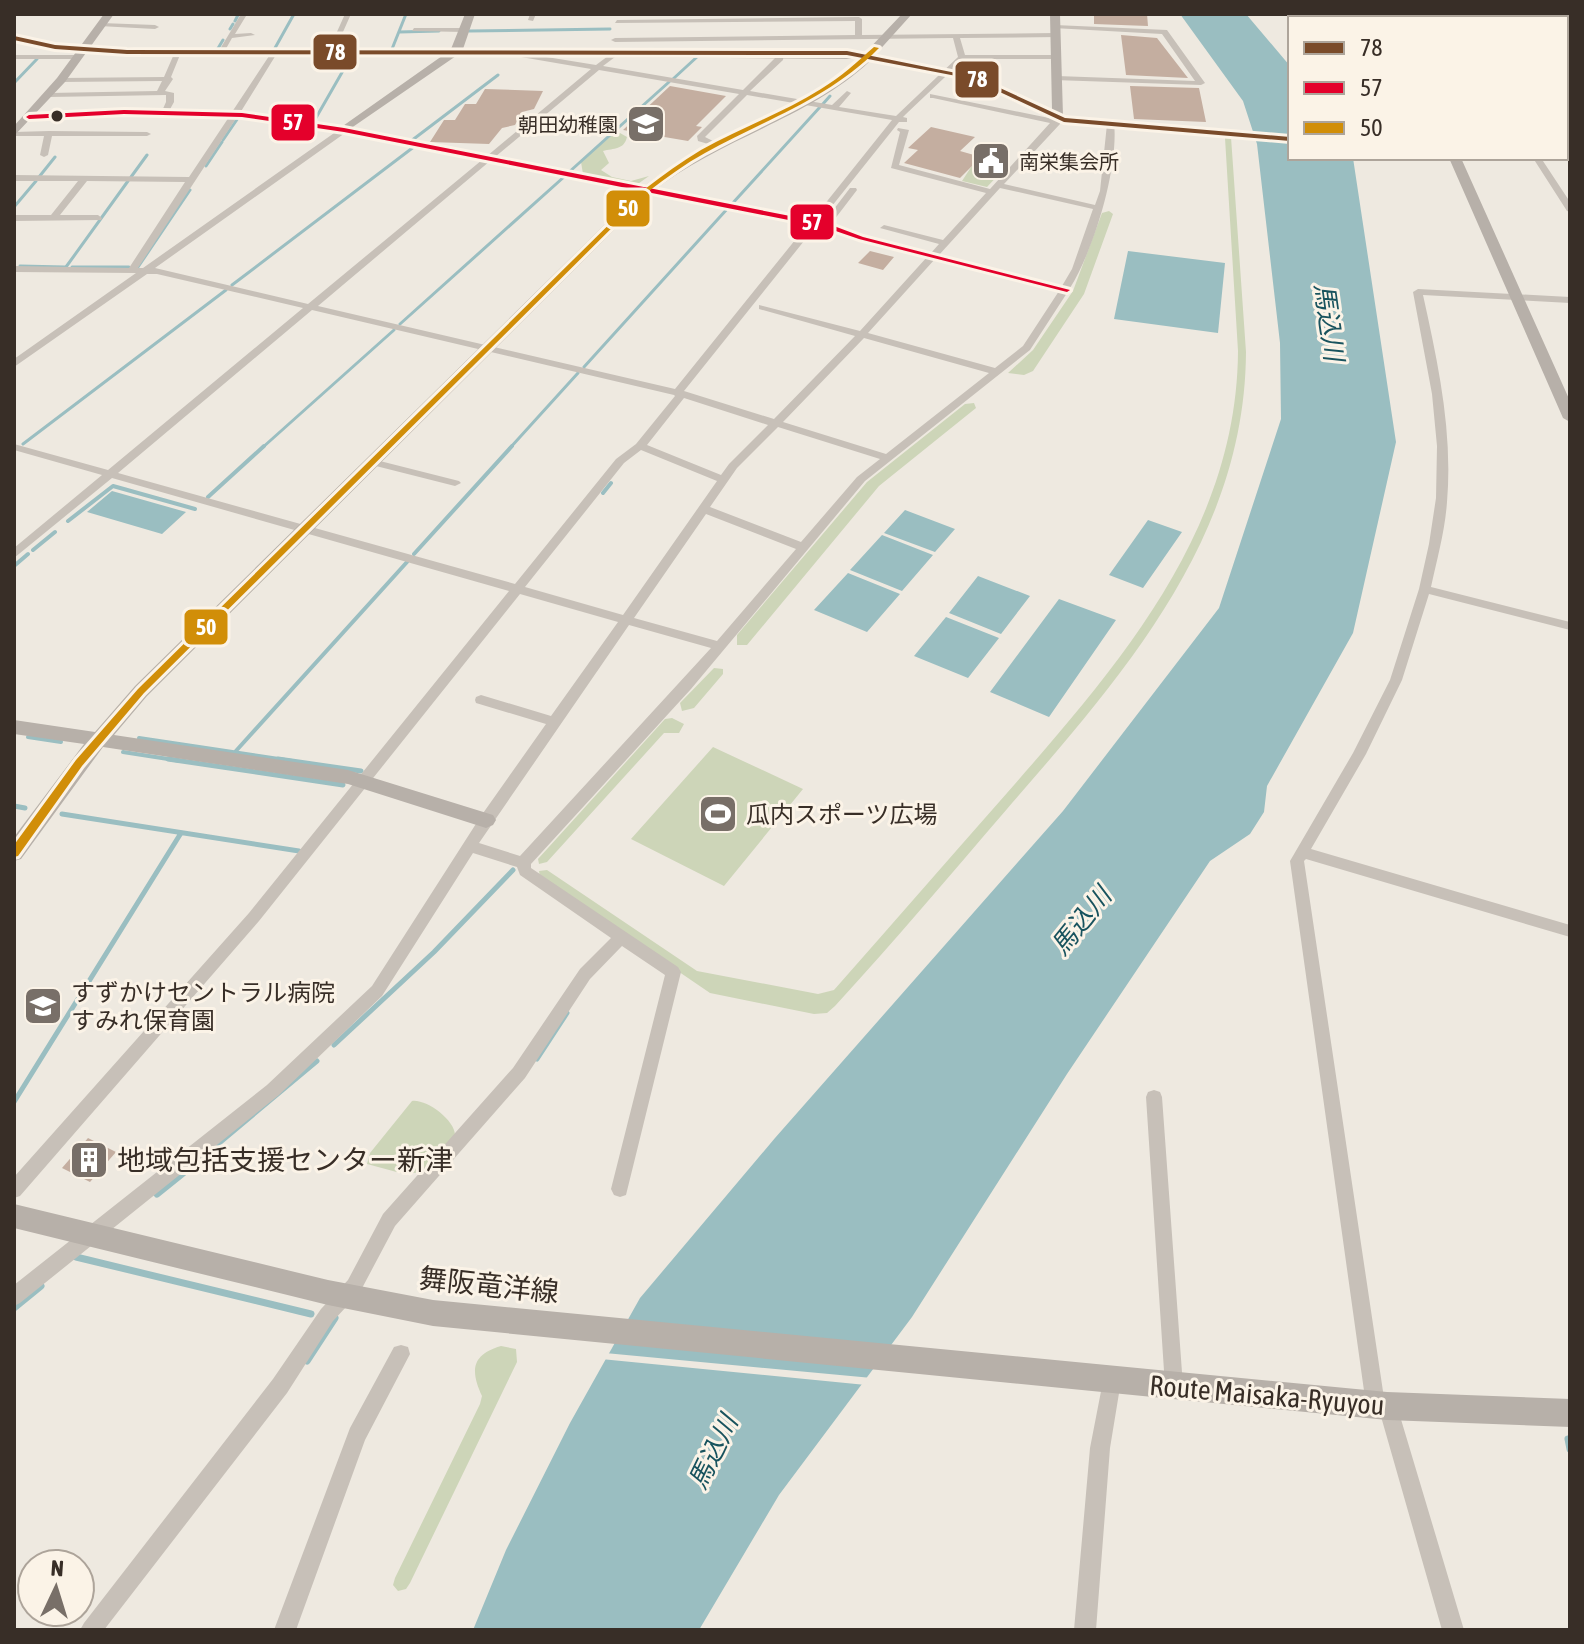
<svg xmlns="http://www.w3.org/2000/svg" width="1584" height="1644" font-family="'Asap Condensed','Noto Sans JP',sans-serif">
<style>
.green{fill:#cdd5b8}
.water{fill:#9abec1}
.pier{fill:#eee9e0}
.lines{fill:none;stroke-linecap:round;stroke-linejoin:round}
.stream-far3{stroke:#9abec1;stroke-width:3}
.stream-far2{stroke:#9abec1;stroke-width:4}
.stream-far1{stroke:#9abec1;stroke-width:5}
.stream{stroke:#9abec1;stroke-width:7}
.building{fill:#c4aea0}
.street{fill:#c7c0b8;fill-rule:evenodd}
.secondary{fill:#b7b0a9;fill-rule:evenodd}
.bus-1-casing{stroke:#fbf3e7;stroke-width:6}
.bus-2-casing{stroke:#fbf3e7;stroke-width:6}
.bus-3-casing{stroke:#fbf3e7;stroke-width:6}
.bus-1{fill:#7a4b2a;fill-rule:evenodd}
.bus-2{fill:#e4002b;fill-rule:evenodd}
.bus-3{fill:#d18e08;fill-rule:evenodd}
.bus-dot{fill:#382e27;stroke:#fbf3e7;stroke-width:3}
.labels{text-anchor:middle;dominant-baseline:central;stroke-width:6;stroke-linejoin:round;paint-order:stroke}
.far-poi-label{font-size:20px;fill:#382e27;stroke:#fbf3e7;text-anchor:end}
.poi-label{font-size:24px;fill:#382e27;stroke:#fbf3e7;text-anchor:start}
.water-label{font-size:26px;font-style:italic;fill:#18535e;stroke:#fbf3e7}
.near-poi-label{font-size:28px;fill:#382e27;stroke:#fbf3e7;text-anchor:start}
.near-street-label{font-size:28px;fill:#382e27;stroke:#fbf3e7}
.line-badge{stroke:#fbf3e7;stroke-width:3}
.badge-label{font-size:22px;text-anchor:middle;font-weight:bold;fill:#fff}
</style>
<rect width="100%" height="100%" fill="#eee9e0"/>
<path class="green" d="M620 133 627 137C624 150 614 148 603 151L609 163 601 170 612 177 631 181 649 176 635 186 583 174 581 162 613 134Z
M1231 137 1246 352C1245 539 1122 676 1007 809 950 875 894 942 835 1006L827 1013 814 1014 710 993 540 877 539 871 547 870 697 971 818 994 834 990C892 924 949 859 1007 793 1118 666 1237 531 1238 351L1225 138Z
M975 161 1005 168 987 187 962 181Z
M1109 211 1113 214 1084 294 1033 371 1024 375 1008 373 1033 350 1073 291 1102 213Z
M974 403 976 408 879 486 747 645H737V635L867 482 965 404Z
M714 668 723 669V674L694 708 682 711 680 703Z
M672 718 684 724 679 733H664L547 862 539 864 538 859 665 719Z
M713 747 803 789 724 886 631 839Z
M412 1101C427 1099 456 1121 455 1136L422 1172 404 1174 367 1164 370 1153Z
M501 1346 516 1349 517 1362 410 1583 406 1589 398 1591 393 1585 395 1578 480 1404 482 1396C471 1372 470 1355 501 1346Z"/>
<path class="water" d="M1180 14H1246L1290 66V158H1353L1396 442 1353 633 1267 786 1264 812 1250 834 1210 861 1067 1074 912 1317 779 1495 699 1630H473L506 1550 570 1423 640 1298 775 1138 1063 811 1219 608 1281 419 1280 343 1257 144 1243 101Z
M1128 251 1225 263 1218 333 1114 319Z
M112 491 186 512 162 534 87 512Z
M905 510 955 529 935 552 884 533Z
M1148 520 1182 532 1143 588 1109 575Z
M882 535 933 555 902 591 850 570Z
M848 573 900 594 867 632 814 610Z
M978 576 1030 596 1001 634 949 613Z
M1059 599 1116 620 1049 717 990 692Z
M946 617 999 638 968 678 914 656Z"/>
<path class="pier" d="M605 1353 872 1378 866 1385 601 1359Z"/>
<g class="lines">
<path class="stream-far3" d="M235 21 238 15
M230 29 233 24
M469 31 610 29
M399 32 439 31
M275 48 294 14
M392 49 406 14
M217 50 223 40
M673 79 698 56
M14 83 37 59
M822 105 830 96
M313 123 352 55
M223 140 238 118
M411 141 498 75
M206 166 222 142
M568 173 669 82
M39 177 55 157
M131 177 147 155
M731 205 820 107
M14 207 36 181
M20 266 65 267
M66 267 128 181
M72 267H129
M138 267 190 190
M232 285 415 146
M400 324 565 176
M584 367 728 208
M23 444 226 290
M262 448 394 330
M510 448 578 373"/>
<path class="stream-far2" d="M603 493 611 483
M208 497 264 446
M68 521 113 486 195 509
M33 550 55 532
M414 554 512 446
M14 566 28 554
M28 737 61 742
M139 738 292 761
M123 752 181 761
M235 752 407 562"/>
<path class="stream-far1" d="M168 759 343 785
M278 759 361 771
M14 806 25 808
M62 814 299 851
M334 1045 434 952 513 870
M537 1059 567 1013
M14 1102 181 833
M218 1144 317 1061"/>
<path class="stream" d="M157 1194 198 1161
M76 1257 311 1314
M14 1308 41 1286
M307 1361 335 1318
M1568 1439 1570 1449"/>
</g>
<path class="building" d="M1094 14H1147L1148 26 1094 24Z
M1121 35 1157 38 1188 78 1126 75Z
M670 86 726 96 696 126 702 127 688 141 623 130Z
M1130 86 1199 88 1206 122 1134 119Z
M485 89 543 91 534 109 522 112 515 125 502 128 489 144 430 142 444 120H455L465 104H476Z
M931 127 975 137 960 151 981 157 960 178 904 163 918 150 908 148Z
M870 251 894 257 883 270 858 263Z
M88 1138 116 1152 90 1182 62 1168Z"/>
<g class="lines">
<path class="street" d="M241 14H252L246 16 235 34 251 33 255 35 232 38 223 54H217Z
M345 14H351L334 52 327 54Z
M530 14H536L533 21 528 20Z
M1342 14H1349L1351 17 1345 18Z
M1515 14H1521L1523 18H1517Z
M859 17 862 19V35L1056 33 1059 37 960 38 965 55H1056L1060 57 1056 59H964L906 114 903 117 907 118V122H899L820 221 824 222 850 188H856L857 190 831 224 864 236 931 253 939 244 880 228 884 225 943 240 986 193 891 168 900 132 897 130 898 128 909 130 899 165 990 189 1050 123 933 98H930V94L1054 119 1061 117 1060 124 1004 184 1095 205 1100 191 1107 124 1114 122C1119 167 1094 250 1070 288L1072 290 1067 293 1030 350 865 481 691 689 531 864V868L678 967 681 972 626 1195 620 1197 614 1195 611 1189 665 975 622 946 590 979 525 1078 395 1226 360 1292 333 1321 287 1393 104 1630H80L84 1623 273 1379 321 1309 348 1280 383 1214 513 1068 580 969 611 938 520 875 517 867 473 853 382 996 279 1095 20 1303 14 1306V1285L267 1085 372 986 481 816 546 724 476 703 475 700 476 697 481 695 551 716 618 622 520 594 259 921 20 1196 14 1198V1177L249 913 509 591 112 478 14 558V548L102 475 14 450V444L108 470 303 308 157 274H147L14 367V359L136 273 14 272V266L129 268 185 182 87 181 60 215H98L102 218 101 220 14 221V215H51L78 181H14V175L189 177 229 117 124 114 26 119 25 117 29 115 124 110 162 111 166 102V95L49 97 45 95 49 93 157 91 162 81 61 82 57 80 61 78 164 77 174 54 61 49 14 40V36L61 45 182 50 171 77 173 79 165 91 174 93V102L169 111 232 112 273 50H279L240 113 344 128 487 156 591 69 521 57V52L525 50 528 54 596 65 616 50H619V54L603 66 743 90 776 57V52L780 50 784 52 783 60 750 91 832 105 847 91 851 93 839 107 896 116 958 57 953 38 615 42 611 40 615 38 855 35V21L615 23 617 20ZM599 70 739 94 697 136 698 141 715 146V142L705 137 747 95 892 120 812 220 495 157ZM237 117 337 131 143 268H138ZM345 133 482 160 308 304 155 268ZM490 161 808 224 675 389 318 306ZM1000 188 1093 209 1072 269 1062 286 939 255ZM816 226 858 240 927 257 860 331 759 305V309L855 336 774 419 684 391ZM935 259 1059 291 1023 346 995 368 868 333ZM312 310 674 395 675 396 636 444 616 459 515 584 118 473ZM864 338 989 373 886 454 783 422ZM684 398 768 425 729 464 721 475 647 445ZM778 427 880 459 857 477 801 542 710 507 737 468ZM641 450 717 481 623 615 525 587 624 463ZM706 514 796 549 717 641 634 618ZM629 625 711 648 520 856 479 843Z
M101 23 155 25 159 27 155 29 99 26Z
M1055 25 1167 30 1205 83 1201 85 1054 80 1053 78 1057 76 1195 81 1162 34 1053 28Z
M414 28H464L468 30 464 32 412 31Z
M1566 42 1570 43V47L1566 46Z
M14 55H78L82 57 78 59H14Z
M1566 88 1570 89V93L1566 92Z
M49 131 147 132 151 134 147 136H52L48 155 44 157 40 155 44 136H14V132Z
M1533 158H1541L1570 202V212L1567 211Z
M1418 289 1570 297V303L1423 295C1438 363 1453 432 1447 502 1445 531 1437 559 1431 587L1570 622V630L1429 594 1402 680 1366 754 1311 849 1570 925V937L1306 859 1304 861 1384 1398 1394 1399 1397 1406 1464 1630H1442L1380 1413 1376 1415 1369 1412 1366 1405 1290 861 1353 753 1390 680 1419 589 1429 544 1436 498 1437 446 1432 394 1413 292Z
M372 459 459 481 461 483 455 486 368 464V460Z
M1154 1090 1160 1092 1162 1097 1183 1386 1181 1393 1174 1395 1167 1393 1165 1386 1146 1097 1148 1092Z
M401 1345 408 1347 410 1354 365 1440 296 1630H274L350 1428 394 1347Z
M1112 1372 1119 1374 1121 1381 1110 1448 1096 1630H1074L1090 1448 1103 1381 1105 1374Z"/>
<path class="secondary" d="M104 14H114L65 82 14 136V126L57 78Z
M465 14H475L463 49 847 50 865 53 902 14H912L875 55 978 76 1052 110 1050 14H1060L1063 116 1290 136V142L1058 122 971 81 870 61C809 119 719 138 651 193L147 696 114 735 348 770 493 815 496 820 493 825 486 828 348 784 103 747 21 859 14 861V837L84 744 14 734V720L95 732 135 686 643 187C710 134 799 115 860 59L456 56 344 133 340 132V128L442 56 179 55 174 52 179 49H451Z
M1433 14H1443V18H1433Z
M1566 153 1570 154V162L1561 158H1566Z
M1449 158H1461L1570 401V422L1563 418Z
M14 1204 328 1280 433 1300 1387 1392 1570 1399V1427L1387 1420 433 1326 328 1305 14 1228Z"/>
<g class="bus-1-casing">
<path id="bus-1" d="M14 36 55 45 127 50 847 51 976 77 1065 118 1290 137V141L1064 122 972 79 847 55 127 54 55 49 14 40Z"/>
</g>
<g class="bus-2-casing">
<path id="bus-2" d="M124 110 242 113 344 128 826 223 863 237 1070 290 1067 292 859 239 824 227 344 132 242 117 124 114 29 119 26 117 29 115Z"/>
</g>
<g class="bus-3-casing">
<path id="bus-3" d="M874 47 879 48C829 99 766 119 705 153 685 164 667 177 649 191L144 693 82 766 18 856 14 857V845L76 760 138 689 645 189C663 175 681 162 701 150 740 128 783 113 821 89 841 77 857 62 874 47Z"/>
</g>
<use href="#bus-1" class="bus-1"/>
<use href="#bus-2" class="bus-2"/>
<use href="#bus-3" class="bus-3"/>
</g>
<defs>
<g id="school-square" transform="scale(2)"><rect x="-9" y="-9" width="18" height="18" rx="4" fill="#786f68" stroke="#fbf3e7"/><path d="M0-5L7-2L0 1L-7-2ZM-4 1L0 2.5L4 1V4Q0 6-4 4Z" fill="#fff"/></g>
<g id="civic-square" transform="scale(2)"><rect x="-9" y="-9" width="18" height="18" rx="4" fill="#786f68" stroke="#fbf3e7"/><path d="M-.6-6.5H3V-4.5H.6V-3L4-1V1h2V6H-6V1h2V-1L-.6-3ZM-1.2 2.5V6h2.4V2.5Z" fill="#fff"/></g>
<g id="stadium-square" transform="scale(2)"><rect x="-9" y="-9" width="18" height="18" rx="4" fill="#786f68" stroke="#fbf3e7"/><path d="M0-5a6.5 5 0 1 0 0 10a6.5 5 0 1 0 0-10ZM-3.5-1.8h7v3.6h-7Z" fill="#fff"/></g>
<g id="building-square" transform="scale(2)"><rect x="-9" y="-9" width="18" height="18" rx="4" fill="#786f68" stroke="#fbf3e7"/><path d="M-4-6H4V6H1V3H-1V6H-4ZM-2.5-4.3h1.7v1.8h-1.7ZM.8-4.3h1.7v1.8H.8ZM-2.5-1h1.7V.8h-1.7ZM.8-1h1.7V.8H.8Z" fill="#fff"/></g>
</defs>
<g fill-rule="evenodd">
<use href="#school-square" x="646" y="124"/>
<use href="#civic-square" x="991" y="161"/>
<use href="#stadium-square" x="718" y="814"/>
<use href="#school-square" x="43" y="1006"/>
<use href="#building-square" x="89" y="1160"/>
</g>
<circle class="bus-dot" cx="57" cy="116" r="7"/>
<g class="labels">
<g class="far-poi-label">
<text x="618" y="124">朝田幼稚園</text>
<text x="1019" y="161" text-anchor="start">南栄集会所</text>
</g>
<g class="poi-label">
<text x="746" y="814">瓜内スポーツ広場</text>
<text x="71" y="992">すずかけセントラル病院<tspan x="71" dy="28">すみれ保育園</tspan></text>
</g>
<g class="water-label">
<text transform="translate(1329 322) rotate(82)">馬込川</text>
<text transform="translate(1081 921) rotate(-51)">馬込川</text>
<text transform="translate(713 1452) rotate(-64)">馬込川</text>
</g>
<g class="near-poi-label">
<text x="117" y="1160">地域包括支援センター新津</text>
</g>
<g class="near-street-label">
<text transform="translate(489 1285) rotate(6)">舞阪竜洋線</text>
<text transform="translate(1267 1395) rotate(5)">Route Maisaka-Ryuyou</text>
</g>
</g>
<g class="line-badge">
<rect x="312" y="33" width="46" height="38" rx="8" fill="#7a4b2a"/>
<rect x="954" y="60" width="46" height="39" rx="8" fill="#7a4b2a"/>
<rect x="270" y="103" width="46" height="39" rx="8" fill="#e4002b"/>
<rect x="605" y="189" width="46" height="39" rx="8" fill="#d18e08"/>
<rect x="789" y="203" width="46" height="38" rx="8" fill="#e4002b"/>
<rect x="183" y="608" width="46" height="38" rx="8" fill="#d18e08"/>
</g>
<g class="badge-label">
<text x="335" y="60">78</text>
<text x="977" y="87">78</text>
<text x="293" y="130">57</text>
<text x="628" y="216">50</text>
<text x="812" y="230">57</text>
<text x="206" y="635">50</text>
</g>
<rect width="1584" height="1644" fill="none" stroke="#382e27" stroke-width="32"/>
<rect x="1288" y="16" width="280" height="144" fill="#fbf3e7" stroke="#ada49a" stroke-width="2"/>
<rect x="1304" y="42" width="40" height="12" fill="#7a4b2a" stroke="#ada49a" stroke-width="2"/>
<text x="1360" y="56" font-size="24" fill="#382e27">78</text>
<rect x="1304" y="82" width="40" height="12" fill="#e4002b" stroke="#ada49a" stroke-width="2"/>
<text x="1360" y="96" font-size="24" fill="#382e27">57</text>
<rect x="1304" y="122" width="40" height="12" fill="#d18e08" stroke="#ada49a" stroke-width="2"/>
<text x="1360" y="136" font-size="24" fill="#382e27">50</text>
<g transform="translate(56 1588) rotate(4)"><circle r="38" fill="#fbf3e7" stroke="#ada49a" stroke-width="2"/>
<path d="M0-6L14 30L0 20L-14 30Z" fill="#786f68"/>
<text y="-12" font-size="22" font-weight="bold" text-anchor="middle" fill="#382e27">N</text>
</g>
</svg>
